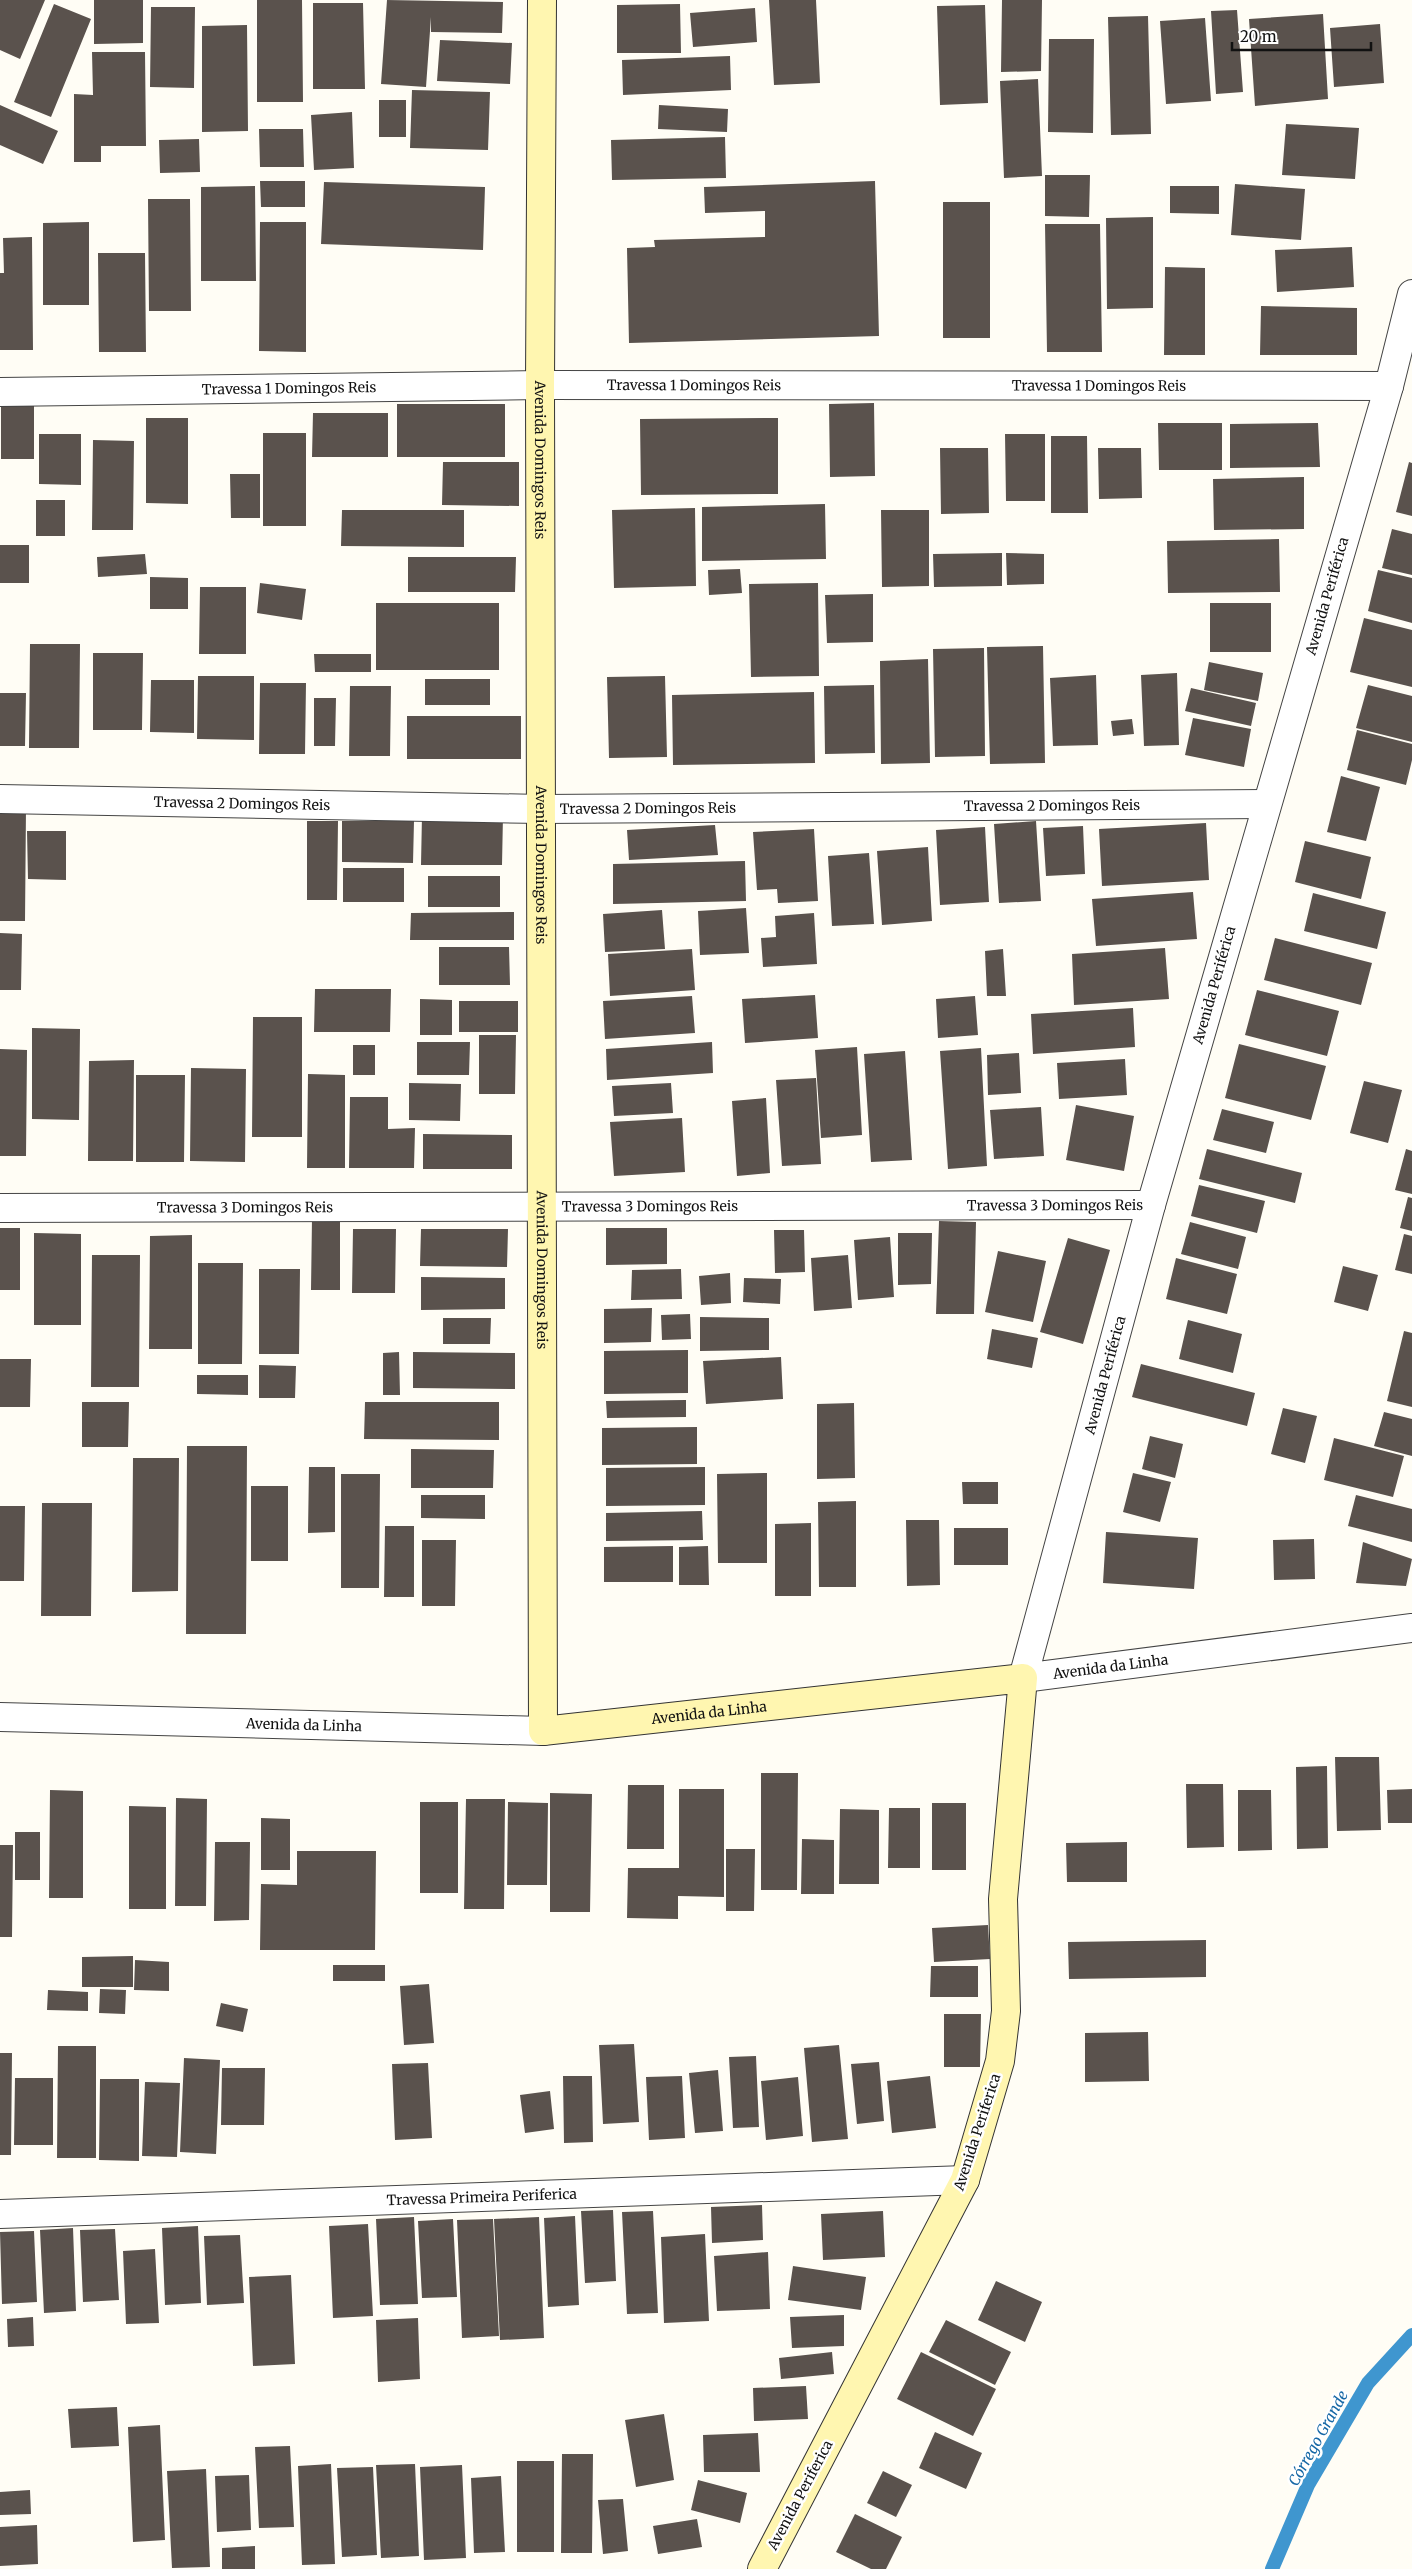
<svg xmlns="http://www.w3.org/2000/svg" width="1412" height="2569" font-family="Merriweather,serif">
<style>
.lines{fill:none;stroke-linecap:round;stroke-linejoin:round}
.stream{stroke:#3f96cf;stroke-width:14}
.building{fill:#5a524d}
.street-casing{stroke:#444;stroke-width:30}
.secondary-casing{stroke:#333;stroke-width:30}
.street{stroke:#fff;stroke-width:28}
.secondary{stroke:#fff6b0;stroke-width:28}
.labels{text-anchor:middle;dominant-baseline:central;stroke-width:5;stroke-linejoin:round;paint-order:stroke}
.street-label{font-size:14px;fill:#111;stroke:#fff}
.water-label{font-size:15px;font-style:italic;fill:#1768a6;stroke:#fff}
</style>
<rect width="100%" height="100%" fill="#fffdf5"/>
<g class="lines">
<path class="stream" d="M1272 2569 1308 2485 1368 2383 1412 2335"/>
</g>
<path class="building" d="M0 0H45L20 59 0 50Z
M94 0H143V43L94 44Z
M257 0H302L303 102H257Z
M387 0 503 2 502 33 431 32V17L426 87 381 84Z
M769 0H816L820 83 774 85Z
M1002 0H1042L1041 71 1001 72Z
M313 3H363L365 89H313Z
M54 4 91 19 51 117 14 102Z
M680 4 681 53H617V5Z
M985 5 988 103 940 105 937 6Z
M151 7H195L194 88 150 87Z
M755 8 757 42 693 47 690 13Z
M1237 10 1243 92 1216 94 1211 11Z
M1323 14 1328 99 1255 106 1249 19Z
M1148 16 1151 134 1111 135 1108 17Z
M1205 18 1211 101 1166 104 1160 21Z
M1380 24 1384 83 1334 87 1330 28Z
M247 25 248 131 202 132V26Z
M1049 39H1094L1093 133 1048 132Z
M440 40 512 43 510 84 437 81Z
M92 52H145L146 146H101V162H74V94L93 95Z
M730 56 731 90 623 95 622 60Z
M1038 79 1042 176 1004 178 1000 81Z
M412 90 490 92 488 150 410 148Z
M379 100H406V137H379Z
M0 105 58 131 43 164 0 145Z
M659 105 728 109 727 132 658 129Z
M352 112 354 168 314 170 311 115Z
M1286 124 1359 128 1355 179 1282 175Z
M259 129H303L304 167H260Z
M725 137 726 178 612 180 611 140Z
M199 139 200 172 160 173 159 140Z
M1045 175H1090L1089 217 1045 216Z
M260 181H305V207H261Z
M875 181 879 336 629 343 627 248 655 247 654 240 765 237V211L705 213 704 187Z
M324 182 485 187 483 250 321 244Z
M1235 184 1305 189 1301 240 1231 235Z
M255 186 256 281H201V187Z
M1170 186H1219V214L1170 213Z
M148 199H190L191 311H149Z
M943 202H990V338H943Z
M1153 217V308L1107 309 1106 218Z
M89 222V305H43V223Z
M260 222H306V352L259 351Z
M1045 224H1100L1102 352H1047Z
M32 237 33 350H0V273H4L3 238Z
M1352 247 1354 287 1277 292 1275 250Z
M98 253H145L146 352H99Z
M1165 267 1205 268V355H1164Z
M1261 306 1357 308V355H1260Z
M874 403 875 476 830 477 829 404Z
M397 404H505V457H397Z
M1 406H34V459H1Z
M313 413H388V457H312Z
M146 418H188V504L146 503Z
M778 418V494L641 495 640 419Z
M1158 423H1222V470H1159Z
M1318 423 1320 467 1230 468V424Z
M263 433H306V526H263Z
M39 434H81V485L39 484Z
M1005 434H1045V501H1006Z
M1051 436H1087L1088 513H1051Z
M93 440 134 441 133 530H92Z
M940 448H988L989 513 941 514Z
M1098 448H1141L1142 498 1099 499Z
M443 462H519V506L442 505Z
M1409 462 1412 463V516L1396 512Z
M230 474H260V518H231Z
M1304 477V529L1214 530 1213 479Z
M36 500H65V536H36Z
M825 504 826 559 702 561V507Z
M695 508 696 586 614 588 612 510Z
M342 510H464V547L341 546Z
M881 510H929V586L882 587Z
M1392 529 1412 534V575L1382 568Z
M1279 539 1280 592 1168 593 1167 541Z
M0 545H29V583H0Z
M1002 553V586L934 587 933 554Z
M1006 553 1044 554V584L1007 585Z
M145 554 147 574 98 577 97 557Z
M408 557H516L515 592H408Z
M740 569 742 593 709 595 708 570Z
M1378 570 1412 578V623L1368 611Z
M150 577 188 578V609H150Z
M260 583 306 589 302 620 257 613Z
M818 583 819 676 751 677 749 584Z
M200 587H246V654H199Z
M873 594V642L827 643 825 595Z
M376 603H499V670H376Z
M1210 603H1271V652H1210Z
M1364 618 1412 630V687L1350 672Z
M30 644H80L79 748H29Z
M1043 646 1045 763 990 764 987 647Z
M984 648 985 756 935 757 933 649Z
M93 653H143L142 730H93Z
M314 654H371V672H315Z
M928 659 930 763 881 764 880 661Z
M1209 662 1263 673 1258 701 1204 690Z
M1177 673 1179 745 1144 746 1141 675Z
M1096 675 1098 745 1053 746 1050 678Z
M198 676H254V740L197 739Z
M665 676 667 757 609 758 607 677Z
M425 679H490V705H425Z
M151 680H194V733L150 732Z
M260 683H306L305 754H259Z
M874 685 875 753 825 754 824 686Z
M1368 685 1412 696V742L1356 728Z
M350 686H391L390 756H349Z
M1191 688 1256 703 1251 726 1185 711Z
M814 692 815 763 673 765 672 695Z
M0 693H26L25 746H0Z
M314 698H336L335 746H314Z
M407 716H521V759H407Z
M1193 718 1251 729 1244 767 1185 755Z
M1132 719 1134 734 1113 736 1111 721Z
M1357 730 1412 744V760L1406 785 1347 770Z
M1341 776 1380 787 1366 841 1327 832Z
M0 807H26L25 921H0Z
M422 815H503L502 865H421Z
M307 821H338L337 900H307Z
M342 821H414L413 863 342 862Z
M1036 821 1041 901 999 903 994 824Z
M1206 823 1209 880 1102 886 1099 829Z
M715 825 718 855 629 860 627 830Z
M1083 826 1085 874 1046 876 1043 828Z
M985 827 989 902 940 905 936 830Z
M814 829 818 901 778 903 777 889 757 890 753 832Z
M27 831H66V880L28 879Z
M1305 841 1371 857 1361 899 1295 882Z
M928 847 932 921 882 925 877 851Z
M869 853 874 924 832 926 828 856Z
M745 861 746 901 613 904V864Z
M343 868H404V902H343Z
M428 876H500V907H428Z
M1193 892 1197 939 1096 946 1092 899Z
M1313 893 1386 912 1377 949 1304 931Z
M746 908 749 953 700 955 698 911Z
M662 910 665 949 605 952 603 914Z
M514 912V940H410L411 913Z
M814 913 817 964 763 967 761 938 776 937 775 916Z
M0 933 22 934 21 990H0Z
M1275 938 1372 963 1361 1005 1264 980Z
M439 947H509L510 985H439Z
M1165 948 1169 999 1074 1005 1072 954Z
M692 949 695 990 610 996 608 954Z
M1003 949 1006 996H987L985 951Z
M315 989H391L390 1032H314Z
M1257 990 1339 1011 1327 1056 1245 1035Z
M815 995 818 1038 745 1043 742 999Z
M692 996 695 1033 605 1039 603 1001Z
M975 996 978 1035 938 1038 936 999Z
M420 999 452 1000V1035H420Z
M459 1001H518V1032H459Z
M1133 1008 1135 1047 1033 1054 1031 1014Z
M253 1017H302V1137H252Z
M32 1028 80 1029 79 1120 32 1119Z
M479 1035H516L515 1094H479Z
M417 1042H470L469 1075H417Z
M712 1042 713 1073 607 1080 606 1049Z
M1239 1044 1326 1066 1311 1120 1225 1098Z
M353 1045H375V1075H353Z
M857 1047 862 1135 821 1138 815 1050Z
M981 1048 987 1166 948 1169 940 1051Z
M0 1049 27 1050 26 1156H0Z
M905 1051 912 1160 871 1162 864 1054Z
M1019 1053 1021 1093 988 1095 987 1055Z
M1125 1059 1127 1095 1059 1099 1057 1063Z
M134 1060 133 1161H88L89 1061Z
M191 1068 246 1069 245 1162 190 1161Z
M308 1074 345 1075V1168H307Z
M136 1075H185L184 1162H136Z
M816 1078 821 1164 782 1166 776 1080Z
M1364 1081 1402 1090 1388 1143 1350 1133Z
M409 1083 461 1084 460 1121 409 1120Z
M671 1083 673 1113 614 1116 612 1086Z
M350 1097H388V1129L415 1128 414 1168H349Z
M766 1098 770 1173 737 1176 732 1101Z
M1076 1105 1134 1116 1124 1171 1066 1160Z
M1041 1107 1044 1156 994 1159 990 1110Z
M1222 1109 1274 1122 1266 1153 1213 1140Z
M682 1118 685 1172 614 1176 610 1122Z
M423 1134 512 1135V1169H423Z
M1207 1149 1302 1173 1295 1203 1199 1179Z
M1406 1149 1412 1151V1194L1395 1190Z
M1199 1185 1265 1201 1257 1233 1191 1216Z
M1408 1197 1412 1198V1231L1400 1228Z
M312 1218H340V1290H311Z
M939 1221 976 1222 974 1314H936Z
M1190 1222 1246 1237 1238 1269 1181 1254Z
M0 1228H20V1290H0Z
M606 1228H667V1264L606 1265Z
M353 1229H396L395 1293H352Z
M421 1229H508L507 1267 420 1266Z
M774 1230H804L805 1272 775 1273Z
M34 1233 81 1234V1325H34Z
M898 1233H932L931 1284 898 1285Z
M1404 1234 1412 1236V1274L1395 1270Z
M192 1235V1349H149L150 1236Z
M890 1237 894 1297 858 1300 854 1240Z
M1068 1238 1110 1250 1083 1344 1040 1332Z
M998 1251 1046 1261 1033 1322 985 1312Z
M92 1255H140L139 1387H91Z
M848 1255 852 1308 814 1311 811 1258Z
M1176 1258 1237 1274 1227 1314 1166 1299Z
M198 1263H243L242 1364H198Z
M1343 1266 1378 1275 1368 1311 1334 1302Z
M259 1269H300L299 1354H259Z
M681 1269 682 1299 631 1300 632 1270Z
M730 1273 731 1303 701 1305 699 1276Z
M421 1277 505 1278V1309L421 1310Z
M744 1278 781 1279 780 1304 743 1302Z
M652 1308 651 1342 604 1343V1309Z
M690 1314 691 1339 662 1340 661 1315Z
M700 1317 769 1318V1350L700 1351Z
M443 1318H491L490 1344H443Z
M1188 1320 1242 1334 1233 1373 1179 1359Z
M992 1329 1038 1338 1032 1368 987 1359Z
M1404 1331 1412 1333V1407L1387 1401Z
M688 1350V1393L604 1394V1351Z
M399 1352 400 1395H383V1353Z
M413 1352 515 1353V1389L413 1388Z
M781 1357 783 1399 706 1404 703 1361Z
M0 1359H31L30 1407H0Z
M1141 1364 1255 1393 1247 1426 1132 1397Z
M259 1365 296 1366 295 1398H259Z
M197 1375H248V1395L197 1394Z
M686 1400V1417L607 1418 606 1401Z
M82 1402H129L128 1447H82Z
M365 1402H499V1440L364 1439Z
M854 1403 855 1478 817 1479V1404Z
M1283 1408 1317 1416 1305 1463 1271 1454Z
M1384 1412 1412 1419V1456L1374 1446Z
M697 1427V1464L602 1465V1428Z
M1150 1436 1183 1444 1175 1478 1142 1469Z
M1334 1438 1404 1456 1393 1497 1324 1480Z
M187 1446H247L246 1634H186Z
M411 1449 494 1450 493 1488H411Z
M133 1458H179L178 1591 132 1592Z
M309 1467H335V1532L308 1533Z
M705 1467V1505L606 1506V1468Z
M767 1473V1563H718L717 1474Z
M1133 1473 1171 1482 1160 1522 1123 1512Z
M341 1474H380L379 1588H341Z
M962 1482H998V1504H963Z
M251 1486H288V1561H251Z
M421 1495H485V1519L421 1518Z
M1356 1495 1412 1509V1542L1348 1526Z
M856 1501V1587H819L818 1502Z
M42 1503H92L91 1616H41Z
M0 1506H25L24 1581H0Z
M702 1511 703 1540 606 1541V1513Z
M906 1520H939L940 1585 907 1586Z
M811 1523V1596H775V1524Z
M385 1526H414V1597H384Z
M954 1528H1008V1565H954Z
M1106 1532 1198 1538 1194 1589 1103 1583Z
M1314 1539 1315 1579 1274 1580 1273 1540Z
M422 1540H456L455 1606H422Z
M1363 1542 1412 1559 1406 1586 1356 1583Z
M673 1546V1582H604V1547Z
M708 1546 709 1585H679V1547Z
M1335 1757H1379L1381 1830 1337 1831Z
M1327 1766 1328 1848 1297 1849 1296 1767Z
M761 1773H798L797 1890H761Z
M1186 1784H1223L1224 1847 1187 1848Z
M628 1785H664V1849H627Z
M679 1789H724V1897L678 1896V1919L627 1918 628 1868H679Z
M1412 1789V1823H1388L1387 1790Z
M50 1790 83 1791V1898H49Z
M1238 1790H1271L1272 1850 1238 1851Z
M550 1793 592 1794 590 1912H550Z
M176 1798 207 1799 206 1906H175Z
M466 1799H505L504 1909H464Z
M420 1802H458V1893H420Z
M508 1802 548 1803 547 1885H507Z
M932 1803H966V1870H932Z
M129 1806 166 1807V1909H129Z
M889 1808H920V1868H888Z
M840 1809 879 1810V1884H839Z
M261 1818 290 1819V1870H261Z
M15 1832H40V1880H15Z
M802 1839 834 1840V1894H801Z
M215 1842H250L249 1920 214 1921Z
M1127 1842V1882H1067L1066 1843Z
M0 1845H13L12 1937H0Z
M726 1849H755L754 1911H726Z
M297 1851H376L375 1950H260L261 1884 297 1885Z
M988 1925 990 1959 934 1962 932 1928Z
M1206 1940V1977L1069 1979 1068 1942Z
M133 1956V1987H82V1957Z
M135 1960 169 1962V1991L134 1990Z
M333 1965H385V1981H333Z
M931 1966H978V1997H930Z
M429 1984 434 2043 404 2045 400 1986Z
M100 1989 126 1990 125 2014 99 2013Z
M48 1990 88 1992V2011L47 2010Z
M221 2003 248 2009 243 2032 216 2026Z
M944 2014H981L980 2067H944Z
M1148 2032 1149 2081 1085 2082V2033Z
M634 2044 639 2122 603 2124 599 2045Z
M839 2045 848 2139 812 2142 804 2048Z
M58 2046H96V2158H57Z
M0 2053H12L11 2155H0Z
M756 2056 759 2127 733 2128 729 2057Z
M184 2058 220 2060 216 2154 180 2152Z
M879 2062 884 2121 857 2124 851 2064Z
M428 2063 432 2138 395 2140 392 2064Z
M222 2068H265L264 2125H221Z
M718 2070 723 2131 695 2133 689 2073Z
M563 2076H592L593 2142 564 2143Z
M682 2076 685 2138 649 2140 646 2077Z
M930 2076 936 2128 892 2133 887 2081Z
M798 2077 803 2136 766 2140 761 2081Z
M15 2078H53V2145H14Z
M100 2079H139V2161L99 2160Z
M145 2082 180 2083 177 2157 142 2156Z
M550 2091 554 2129 525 2133 520 2095Z
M762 2205 763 2240 712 2243 711 2207Z
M613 2210 616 2281 585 2283 581 2211Z
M653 2211 658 2313 627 2314 622 2212Z
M883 2211 885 2257 823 2260 821 2214Z
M575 2216 579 2305 548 2307 544 2218Z
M414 2217 418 2304 380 2305 376 2219Z
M539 2217 544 2338 500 2340 494 2219Z
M453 2219 457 2297 422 2298 418 2221Z
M493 2219 499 2336 462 2338 457 2220Z
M368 2224 373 2316 333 2318 329 2226Z
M198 2226 201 2303 165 2305 162 2228Z
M73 2228 76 2311 44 2313 40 2230Z
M115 2229 119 2300 83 2302 80 2230Z
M34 2231 37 2302 2 2304 0 2232Z
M705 2234 709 2321 664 2323 661 2237Z
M240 2235 244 2303 207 2305 204 2236Z
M155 2249 159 2323 126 2324 123 2251Z
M768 2252 770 2309 717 2311 714 2256Z
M793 2266 866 2277 861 2310 788 2300Z
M291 2275 295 2364 253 2366 249 2277Z
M996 2281 1042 2302 1025 2342 978 2320Z
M844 2315V2346L792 2348 790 2317Z
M33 2317 34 2346 8 2347 7 2319Z
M418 2318 420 2379 378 2382 376 2320Z
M946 2320 1011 2352 995 2385 929 2352Z
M832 2352 834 2374 781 2379 779 2358Z
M921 2352 996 2389 973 2436 897 2399Z
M806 2386 808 2419 754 2421 753 2388Z
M117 2407 119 2446 71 2448 68 2409Z
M664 2414 674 2480 636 2487 625 2420Z
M160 2425 165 2540 133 2542 128 2427Z
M935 2432 982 2453 966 2489 919 2468Z
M758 2433 760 2472H704L703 2435Z
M290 2446 294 2527 259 2528 255 2447Z
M562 2454H593L592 2553H561Z
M517 2461H554V2552H517Z
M331 2464 335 2564 302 2565 298 2466Z
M415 2464 419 2556 381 2558 376 2465Z
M462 2465 466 2558 424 2560 420 2467Z
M373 2467 377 2555 342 2557 337 2468Z
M206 2469 210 2567 172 2568 167 2471Z
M883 2471 912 2485 896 2517 867 2503Z
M249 2475 251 2530 217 2532 215 2476Z
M501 2476 505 2552 474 2553 471 2478Z
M698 2480 747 2493 740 2523 691 2510Z
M30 2490 31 2514 0 2515V2492Z
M623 2499 628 2551 603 2554 598 2500Z
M855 2514 902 2537 886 2569H871L836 2552Z
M697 2519 702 2547 658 2554 653 2526Z
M37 2525 38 2564 0 2566V2527Z
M255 2546V2569H222V2548Z"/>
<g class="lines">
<g class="street-casing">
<g id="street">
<path id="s1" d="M1412 294 1389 386 1151 1205 1023 1678 1412 1628"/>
<path id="s2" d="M0 392 540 385 1389 386"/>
<path id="s3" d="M0 799 542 809 1266 804"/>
<path id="s4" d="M0 1208 1151 1205"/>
<path id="s5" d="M0 1717 543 1731"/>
<path id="s6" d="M0 2214 965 2180"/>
</g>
</g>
<g class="secondary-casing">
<g id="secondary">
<path id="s7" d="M542 0 540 385 543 1731 1023 1678 1003 1899 1006 2011 1000 2061 965 2180 762 2569"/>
</g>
</g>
<use href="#street" class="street"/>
<use href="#secondary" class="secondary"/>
</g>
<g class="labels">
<g class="street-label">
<text stroke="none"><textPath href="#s2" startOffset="694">Travessa 1 Domingos Reis</textPath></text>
<text stroke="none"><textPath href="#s2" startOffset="1099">Travessa 1 Domingos Reis</textPath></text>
<text stroke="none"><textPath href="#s2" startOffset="289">Travessa 1 Domingos Reis</textPath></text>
<text stroke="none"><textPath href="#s7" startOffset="460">Avenida Domingos Reis</textPath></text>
<text transform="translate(1327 596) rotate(-74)">Avenida Periférica</text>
<text stroke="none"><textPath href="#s3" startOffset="242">Travessa 2 Domingos Reis</textPath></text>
<text stroke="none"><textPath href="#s3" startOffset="1052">Travessa 2 Domingos Reis</textPath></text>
<text stroke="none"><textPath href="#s3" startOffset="648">Travessa 2 Domingos Reis</textPath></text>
<text stroke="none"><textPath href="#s7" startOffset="865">Avenida Domingos Reis</textPath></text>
<text transform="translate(1214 985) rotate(-74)">Avenida Periférica</text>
<text stroke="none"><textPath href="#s4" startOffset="1055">Travessa 3 Domingos Reis</textPath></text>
<text stroke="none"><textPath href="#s4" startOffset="650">Travessa 3 Domingos Reis</textPath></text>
<text stroke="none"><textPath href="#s4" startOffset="245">Travessa 3 Domingos Reis</textPath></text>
<text stroke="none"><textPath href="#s7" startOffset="1270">Avenida Domingos Reis</textPath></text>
<text transform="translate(1105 1375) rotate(-75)">Avenida Periférica</text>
<text stroke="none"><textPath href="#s1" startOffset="1526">Avenida da Linha</textPath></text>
<text stroke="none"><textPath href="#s7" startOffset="1898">Avenida da Linha</textPath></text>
<text stroke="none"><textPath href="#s5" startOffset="304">Avenida da Linha</textPath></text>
<text transform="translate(977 2132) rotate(-72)">Avenida Periferica</text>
<text stroke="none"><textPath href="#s6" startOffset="482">Travessa Primeira Periferica</textPath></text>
<text transform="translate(800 2495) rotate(-62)">Avenida Periferica</text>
</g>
<g class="water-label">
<text transform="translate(1318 2438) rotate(-61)">Córrego Grande</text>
</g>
</g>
<path d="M1232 42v8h139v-8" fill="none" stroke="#111111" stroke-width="2.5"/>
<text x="1240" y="42" font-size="15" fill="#111111" stroke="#ffffff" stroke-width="4" paint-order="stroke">20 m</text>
</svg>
